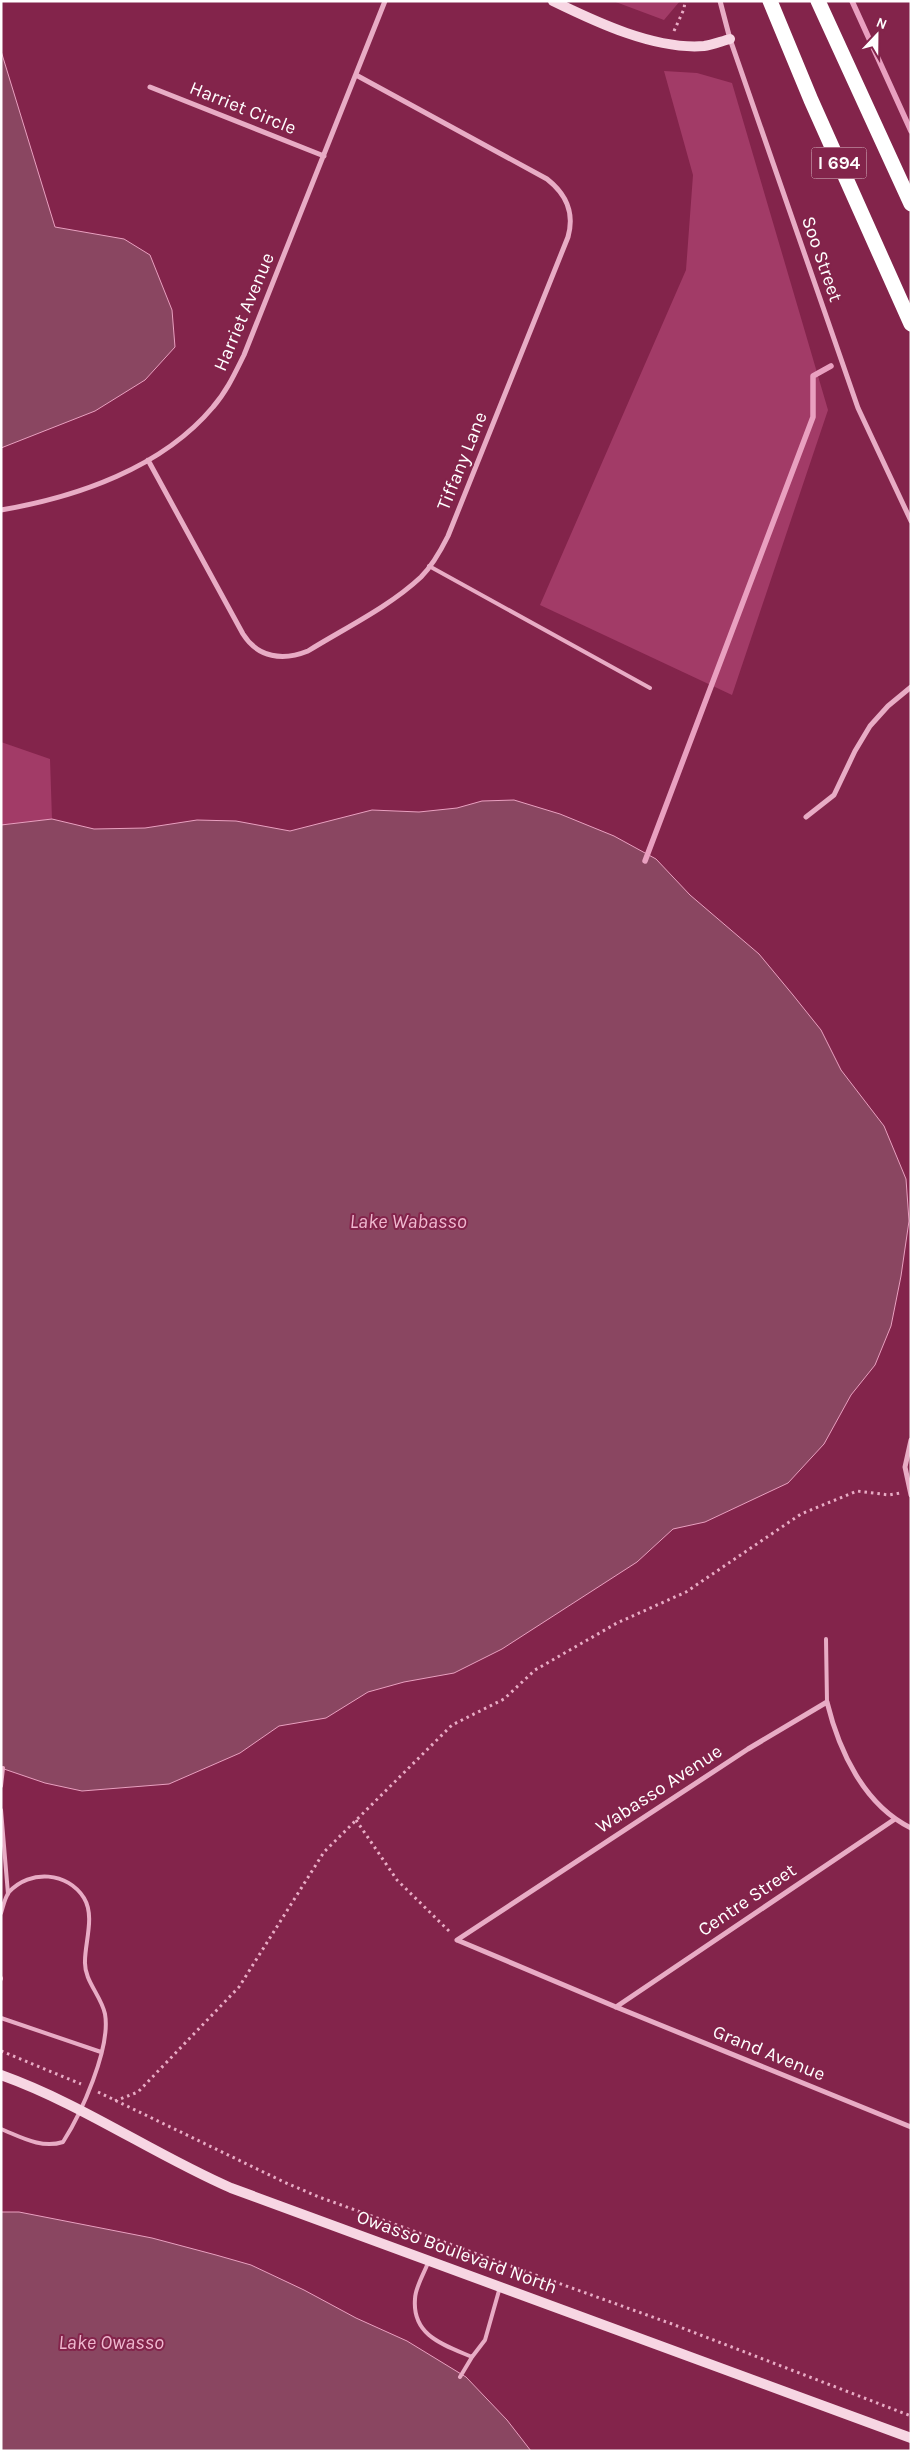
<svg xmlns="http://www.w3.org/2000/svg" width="912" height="2452" font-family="Karla,sans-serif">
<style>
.green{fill:#a23b67}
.water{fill:#8a4661;stroke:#e9a0c0}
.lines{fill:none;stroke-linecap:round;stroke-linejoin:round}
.stream{stroke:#e9a0c0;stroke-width:5.5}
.path{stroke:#e8acc5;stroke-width:3;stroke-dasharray:2.5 4;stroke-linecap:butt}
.lane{stroke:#e8acc5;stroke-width:4}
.street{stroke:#e8acc5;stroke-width:5}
.secondary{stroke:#f7d6e3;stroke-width:10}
.highway{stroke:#fff;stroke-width:15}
.labels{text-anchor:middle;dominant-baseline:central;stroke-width:4;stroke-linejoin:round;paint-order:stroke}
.shield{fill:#83244b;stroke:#dabdc9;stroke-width:1}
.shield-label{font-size:18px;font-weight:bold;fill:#fff}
.street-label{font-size:19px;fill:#fff;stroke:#83244b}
.water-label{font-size:20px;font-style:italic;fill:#efb8cf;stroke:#83244b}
</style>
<rect width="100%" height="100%" fill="#83244b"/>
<path class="green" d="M613 1H680L664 20Z
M664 71 697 73 732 83 828 410 732 695 540 605 686 270 693 175Z
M1 742 50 759 52 819 1 825Z"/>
<path class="water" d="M1 51 55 227 124 239 150 255 172 310 175 347 145 380 95 411 1 448Z
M514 800 560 814 614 836 656 859 690 895 759 954 793 995 821 1030 841 1070 884 1126 906 1179 909 1221 901 1276 891 1326 875 1365 851 1395 824 1444 788 1483 705 1522 673 1529 637 1562 502 1649 454 1673 404 1682 368 1692 326 1718 279 1726 240 1753 169 1784 82 1791 45 1783 1 1768V825L52 819 94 829 145 828 197 820 236 821 290 831 372 810 419 812 457 808 482 801Z
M1 2212H19L152 2238 216 2255 251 2265 304 2290 356 2318 407 2341 466 2377 507 2420 531 2451H1Z"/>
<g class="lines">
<path class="stream" d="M852 1 911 131
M645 861 813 417V376L831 366"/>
<path class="path" d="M674 31 684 9 685 1
M356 1820 397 1880 450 1932
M1 2051 81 2084
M98 2092 284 2182 319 2197 672 2324 911 2416
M115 2101 138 2092 239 1987 324 1852 452 1725 504 1699 535 1670 617 1623 686 1592 801 1514 857 1491 889 1495 900 1493"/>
<path class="lane" d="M429 566 650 688
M826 1639 827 1702
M1 1786 3 1768
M1 1810 8 1894
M1 1913C3 1907 5 1897 9 1892 30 1869 68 1872 84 1898 95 1916 85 1942 85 1961 84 1981 101 1995 105 2014 111 2048 81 2114 63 2142 41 2149 21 2137 1 2129
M1 1978V1979
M1 2018 101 2052
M428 2263C424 2273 415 2288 415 2299 412 2336 444 2345 472 2357L485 2340 500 2287
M460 2377 472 2357"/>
<path class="street" d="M720 1 730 39 858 408 911 521
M150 87 324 156
M148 460 243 634C258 658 283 661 308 651 345 628 389 607 421 577 433 565 441 550 448 536L568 237C575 212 566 194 547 179L356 75
M1 510C77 497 162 468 213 407 227 391 235 373 244 355L385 1
M806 817 834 795 855 751 870 726 888 706 911 687
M911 1440 905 1467 911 1495
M457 1940 748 1749 827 1702C839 1751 864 1805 911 1828
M457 1940 616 2007 911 2127
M616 2007 895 1819"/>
<path class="secondary" d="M553 1C596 22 655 50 704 46 712 45 722 41 730 39
M1 2075C82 2104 153 2154 231 2188L911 2438"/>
<path class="highway" d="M770 1 811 100 911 324
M818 1 911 204"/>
</g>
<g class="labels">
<rect class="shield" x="811.5" y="147.5" width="55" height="31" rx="4"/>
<g class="shield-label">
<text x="839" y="163">I 694</text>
</g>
<g class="street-label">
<text transform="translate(243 108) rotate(22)">Harriet Circle</text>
<text transform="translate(822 259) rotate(71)">Soo Street</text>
<text transform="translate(244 312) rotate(-67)">Harriet Avenue</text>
<text transform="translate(462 461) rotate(-68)">Tiffany Lane</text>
<text transform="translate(659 1789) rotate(-33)">Wabasso Avenue</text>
<text transform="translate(747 1900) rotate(-34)">Centre Street</text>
<text transform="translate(769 2053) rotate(22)">Grand Avenue</text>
<text transform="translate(457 2252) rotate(20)">Owasso Boulevard North</text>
</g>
<g class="water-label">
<text x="408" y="1221">Lake Wabasso</text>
<text x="111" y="2342">Lake Owasso</text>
</g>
</g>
<rect width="912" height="2452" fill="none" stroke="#ffffff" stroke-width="5"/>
<g transform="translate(877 35) rotate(22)" stroke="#83244b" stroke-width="4" paint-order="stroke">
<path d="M0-4L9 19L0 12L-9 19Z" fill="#ffffff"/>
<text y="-8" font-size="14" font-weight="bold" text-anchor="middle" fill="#ffffff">N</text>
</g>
</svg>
